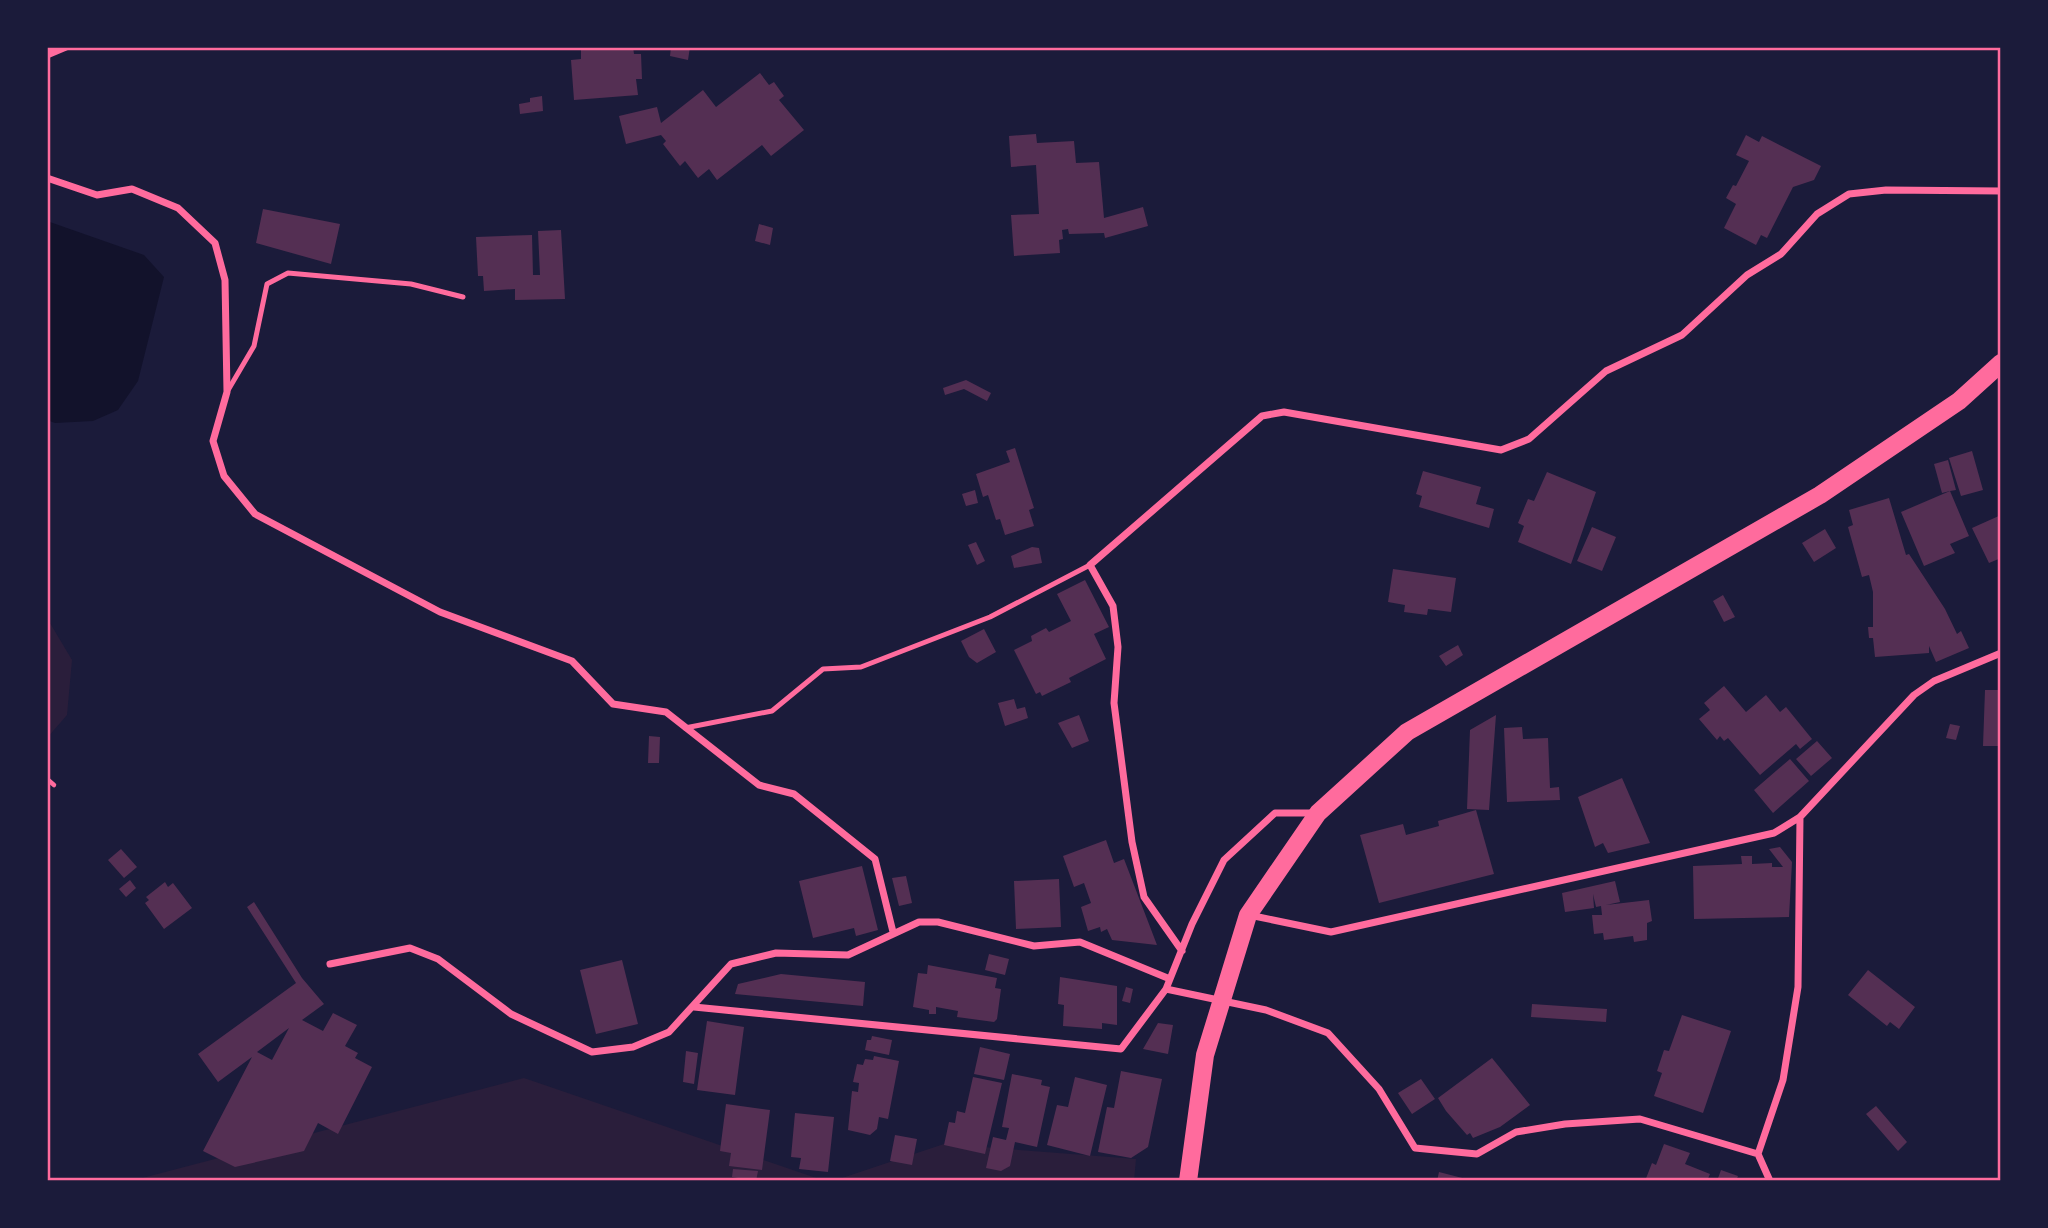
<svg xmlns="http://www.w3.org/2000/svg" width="2048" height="1228" font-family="Overpass,sans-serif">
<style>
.green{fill:#2a1e3b}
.water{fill:#12122b}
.building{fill:#542f53;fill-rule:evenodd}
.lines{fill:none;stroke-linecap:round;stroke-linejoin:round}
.path{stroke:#ff6b9d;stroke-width:4.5}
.service{stroke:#ff6b9d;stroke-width:5}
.minor{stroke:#ff6b9d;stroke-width:7}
.primary{stroke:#ff6b9d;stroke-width:18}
.neatline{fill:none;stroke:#ff6b9d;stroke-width:2.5}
</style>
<rect width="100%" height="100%" fill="#1b1b3a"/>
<path class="green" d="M47 618 72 660 67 715 47 738Z
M524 1078 825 1181H132L150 1176Z
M944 1144 1136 1159 1134 1181H833Z"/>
<path class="water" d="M47 221 144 255 164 277 138 381 118 410 93 421 55 423 47 420Z"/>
<path class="building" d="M581 47H633L634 54H641L642 79H636L638 95 574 100 571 60 581 59Z
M671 47H690L688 60 670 56Z
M760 73 769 85 774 82 784 96 779 100 804 130 771 156 762 145 717 180 709 169 698 178 685 161 680 166 663 144 666 141 661 135 626 144 619 116 657 107 661 123 703 90 716 107Z
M542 96 543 111 520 114 519 104 530 102V98Z
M1036 134 1037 143 1074 141 1076 163 1099 162 1104 218 1143 207 1148 226 1105 238 1104 233 1069 234 1068 229 1062 230 1063 239 1059 240 1060 253 1014 256 1011 215 1039 214 1036 165 1011 167 1009 136Z
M1746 135 1759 142 1762 136 1821 166 1814 180 1793 187 1767 238 1761 235 1756 245 1724 228 1736 204 1726 198 1733 185 1736 186 1749 161 1736 155Z
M263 209 340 224 331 264 256 243Z
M759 224 773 228 770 245 755 241Z
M561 230 565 299 515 300V289L484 291 483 276H478L476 237 532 235 533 275H540L538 231Z
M966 380 991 393 987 401 964 389 945 395 943 388Z
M1015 448 1034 508 1029 510 1034 526 1005 535 1000 519 996 520 988 495 983 497 976 474 1010 462 1006 451Z
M1972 451 1983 490 1961 496 1949 458Z
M1948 460 1956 490 1950 491 1969 536 1950 544 1955 553 1924 566 1901 512 1950 491 1942 493 1934 464Z
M1423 471 1481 487 1476 504 1494 509 1489 528 1419 507 1422 496 1416 494Z
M1547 472 1596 492 1571 564 1518 542 1524 526 1518 523 1528 499 1534 501Z
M975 490 978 503 966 506 962 494Z
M1889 498 1906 555 1909 554 1945 609 1957 634 1961 631 1969 648 1936 662 1929 646V653L1875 657 1873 638H1869L1868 627H1873V592L1869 575 1862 577 1848 527 1853 525 1849 510Z
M2001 515V558L1989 563 1972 528Z
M1592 527 1616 537 1602 571 1577 561Z
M1825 529 1836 548 1814 562 1802 543Z
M976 542 985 561 977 565 968 545Z
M1032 547 1039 548 1042 563 1014 568 1011 556Z
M1393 569 1456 578 1451 612 1428 609 1427 615 1404 612 1405 605 1388 602Z
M1085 580 1109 627 1094 634 1106 659 1069 678 1071 682 1042 696 1040 692 1036 694 1014 650 1032 641 1031 636 1046 628 1049 632 1071 621 1057 594Z
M1723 595 1735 617 1724 622 1713 601Z
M984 629 996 652 977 663 969 657 961 641Z
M1458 645 1463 655 1446 666 1439 656Z
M1724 686 1746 712 1766 695 1780 712 1786 707 1812 739 1800 749 1796 744 1760 775 1728 738 1724 741 1720 736 1717 740 1699 719 1710 710 1704 703Z
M1985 690H2001V746H1983Z
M1014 699 1017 709 1025 707 1028 718 1005 726 998 703Z
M1079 715 1089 741 1072 748 1058 723Z
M1496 715 1489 810 1467 809 1470 730Z
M1950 724 1960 726 1956 740 1946 738Z
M1522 727 1523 739 1548 738 1550 788 1559 787 1560 800 1507 802 1504 728Z
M649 736 660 737 659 763H648Z
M1817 741 1832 758 1811 776 1796 759Z
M1790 759 1809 781 1773 813 1754 790Z
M1622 778 1650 843 1608 853 1603 843 1595 847 1578 797Z
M1476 810 1494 874 1379 903 1360 835 1403 824 1406 835 1439 826 1438 821Z
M1106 840 1114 863 1124 859 1157 945 1112 940 1107 929 1101 932 1100 927 1088 931 1081 907 1091 903 1084 883 1074 887 1063 856Z
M1780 847 1792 862 1789 917 1694 919 1693 866 1742 864 1741 856H1752V864L1772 863V867H1783L1769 849Z
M121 849 137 867 124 878 108 860Z
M862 866 878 930 856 936 854 928 813 938 799 881Z
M906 876 912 903 899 906 892 878Z
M1059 879 1061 927 1016 929 1014 881Z
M130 880 136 888 126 897 119 889Z
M1615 881 1620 902 1606 905 1649 900 1652 921 1647 923V940L1634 942 1633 936 1604 940 1603 933 1594 934 1592 915H1602L1601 906 1596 907 1593 894 1594 908 1565 912 1562 893Z
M165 882 168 887 173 883 192 908 164 929 145 903 149 900 146 897Z
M254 902 302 978 324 1004 302 1020 323 1031 333 1013 357 1025 345 1046 358 1053 355 1058 372 1067 338 1134 318 1123 304 1151 235 1167 203 1151 252 1057 218 1082 198 1054 296 983 247 907ZM289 1028 272 1060 257 1052Z
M989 954 1009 959 1005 975 985 970Z
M622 960 638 1024 596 1034 580 970Z
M928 965 997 978 995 988 1001 989 997 1019 994 1022 957 1017 958 1011 936 1007V1014H929V1010L913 1007 918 973 927 974Z
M1868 970 1915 1007 1899 1029 1890 1022 1887 1026 1848 995Z
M781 974 865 982 863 1006 735 994 738 984Z
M1060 977 1117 986V1025L1102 1023V1029L1063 1026 1064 1005 1058 1004Z
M1126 987 1133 989 1130 1003 1122 1001Z
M1532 1004 1607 1009 1606 1022 1531 1017Z
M1682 1015 1731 1031 1703 1113 1654 1096 1662 1073 1657 1071 1664 1050 1669 1051Z
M707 1021 744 1027 735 1095 697 1090Z
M1158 1023 1173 1025 1168 1054 1143 1049Z
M872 1036 892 1040 889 1055 865 1050 867 1040H871Z
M980 1047 1010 1054 1004 1080 974 1074Z
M686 1051 698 1053 694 1084 683 1082Z
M874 1056 899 1061 888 1119 879 1117 877 1129 870 1135 848 1130 852 1091 858 1092 859 1083 853 1082 857 1064 863 1065 865 1059 873 1060Z
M1492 1058 1530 1105 1500 1127 1473 1138 1470 1133 1467 1135 1446 1111 1438 1098Z
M1121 1071 1162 1079 1148 1147 1131 1158 1098 1152 1107 1107 1114 1108Z
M1012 1074 1042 1080 1041 1085 1050 1087 1037 1147 1015 1142 1010 1166 1001 1171 986 1168 993 1137 1006 1140 1009 1128 1002 1127Z
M973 1077 1002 1083 985 1154 944 1145 949 1122 955 1123 957 1111 965 1113Z
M1075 1077 1107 1085 1090 1156 1047 1145 1057 1105 1068 1107Z
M1421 1079 1435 1099 1412 1114 1398 1093Z
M726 1104 770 1110 762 1170 729 1166 731 1153 720 1151Z
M1876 1106 1907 1142 1898 1151 1866 1114Z
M795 1113 834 1117 828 1172 799 1169 801 1158 791 1157Z
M895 1135 917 1139 912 1165 890 1161Z
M1664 1144 1690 1153 1685 1164 1710 1174 1707 1181H1645L1652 1163 1656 1165Z
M733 1169 758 1171 756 1181 732 1177Z
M1721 1170 1738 1176 1736 1181H1717Z
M1439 1172 1470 1180 1469 1181H1437Z"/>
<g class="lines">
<path class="path" d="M47 779 54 785"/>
<path class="service" d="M227 392 254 346 267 284 288 273 411 284 463 297
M685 728 772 711 823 669 861 667 990 617 1090 565"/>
<path class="minor" d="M47 55 66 47
M47 178 97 195 132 189 178 208 215 243 225 280 227 392 213 441 224 476 255 514 440 612 572 661 613 704 666 712 759 785 794 794 875 859 893 932
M1249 915 1331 932 1774 833 1800 817 1914 695 1934 681 2001 653
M1182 951 1144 897 1132 842 1114 703 1118 647 1113 606 1090 565 1262 416 1284 412 1501 450 1529 439 1606 371 1682 335 1747 275 1781 254 1817 214 1849 194 1886 190 2001 191
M330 964 410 948 438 959 511 1014 592 1052 633 1047 669 1032 731 964 776 953 848 955 919 922H938L1034 946 1080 942 1170 979
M1166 989 1266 1010 1328 1033 1379 1089 1415 1148 1477 1154 1516 1132 1565 1124 1640 1119 1758 1154 1770 1181
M694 1007 1121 1049 1166 989 1192 924 1224 860 1275 813H1315
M1758 1154 1783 1080 1798 987 1800 817"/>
<path class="primary" d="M1188 1181 1205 1055 1248 915 1318 813 1407 732 1820 495 1959 401 2001 363"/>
</g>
<rect width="2048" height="1228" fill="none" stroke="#1b1b3a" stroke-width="98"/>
<rect x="49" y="49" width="1950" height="1130" class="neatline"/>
</svg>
